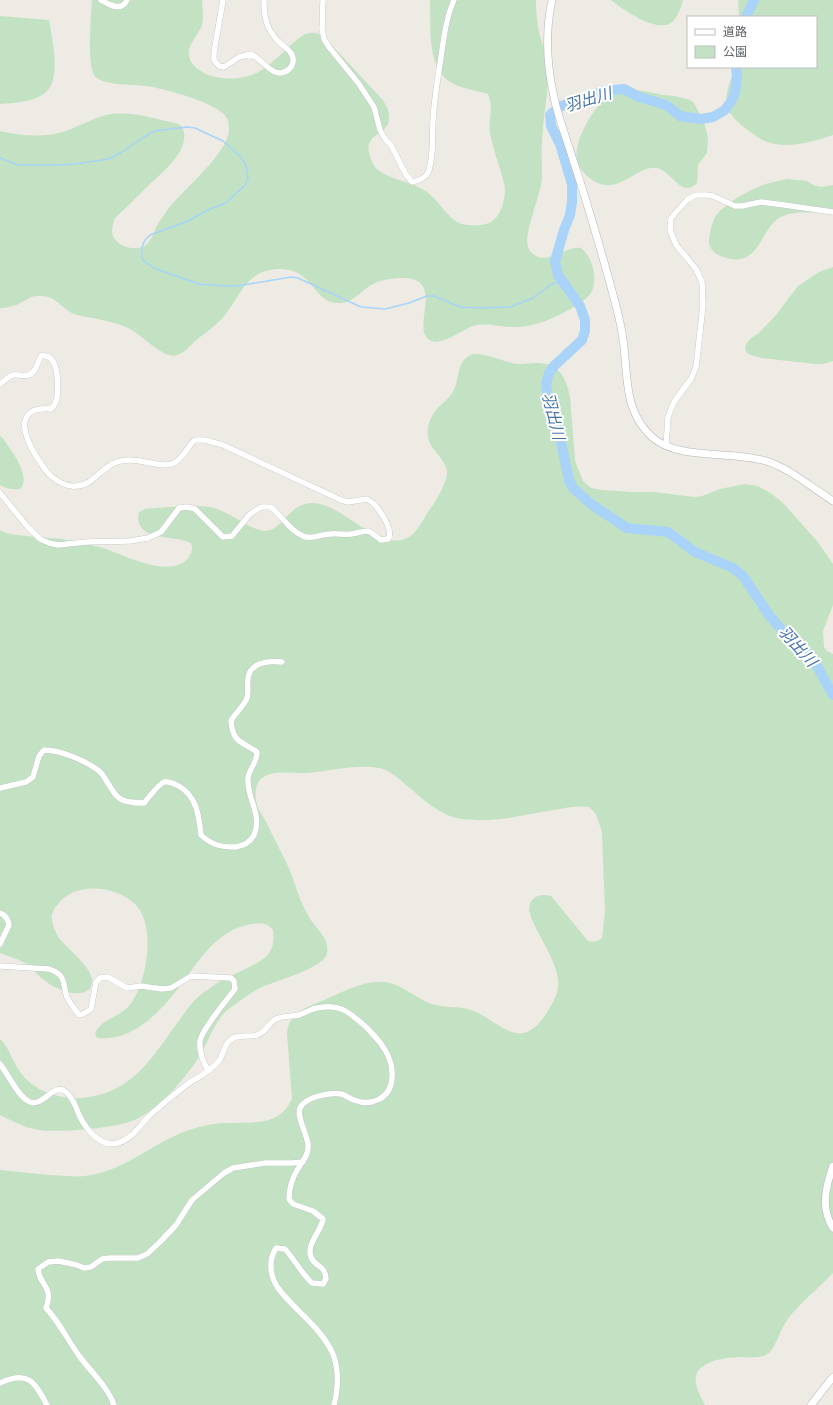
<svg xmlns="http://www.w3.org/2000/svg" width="833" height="1405" font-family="'Titillium Web','Noto Sans JP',sans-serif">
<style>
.green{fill:#c2e2c3}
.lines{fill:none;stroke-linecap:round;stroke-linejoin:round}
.stream{stroke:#a9d3f8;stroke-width:1.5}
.river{stroke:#a9d3f8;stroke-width:10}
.minor-casing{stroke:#b4b5b9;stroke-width:6}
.tertiary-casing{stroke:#b4b5b9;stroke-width:8}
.minor{stroke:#fff;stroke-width:5.5}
.tertiary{stroke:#fff;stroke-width:7}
.labels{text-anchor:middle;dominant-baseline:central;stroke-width:4;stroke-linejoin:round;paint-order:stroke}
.water-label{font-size:16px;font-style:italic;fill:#4774a8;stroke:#fff}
</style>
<rect width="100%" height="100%" fill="#edebe3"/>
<path class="green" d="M92 0H202C202 8 204 17 202 25 199 34 187 45 189 55 190 64 196 68 204 73 219 81 246 80 260 71 277 61 289 44 305 34 312 32 317 32 323 36L382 99C386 105 390 112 389 119 388 136 362 133 370 156 371 159 372 164 375 167 386 179 410 181 424 190 439 199 448 220 462 224 470 226 482 226 489 223 502 218 507 194 504 183 500 166 493 150 490 133 488 120 494 106 488 94 476 90 461 89 450 82 426 66 431 24 430 0H536C536 12 537 27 541 39 542 44 545 49 546 54 548 60 548 68 548 75 548 93 544 111 543 129 541 146 542 162 542 178 541 197 520 239 530 251 545 269 565 245 581 248 592 257 598 277 592 291 590 295 585 300 581 302 563 315 535 328 512 327 499 327 486 322 473 326 463 329 438 350 427 338 416 325 435 294 419 282 415 279 408 278 404 278 393 278 383 279 373 284 363 289 353 303 340 303 312 304 314 267 278 269 246 271 242 293 225 315 217 325 205 333 195 341 190 346 184 353 177 355 164 360 142 335 130 329 119 323 106 321 93 318 87 317 80 316 74 314 60 308 56 294 36 296 31 296 27 300 22 302 15 306 8 308 0 308V131C20 136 46 138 66 131 82 125 95 117 111 114 128 112 146 116 162 120 168 122 178 122 182 127 187 134 183 147 179 153 172 164 161 174 152 182 140 194 128 206 115 218 113 223 111 230 113 236 117 247 137 252 146 245 153 239 153 231 158 224 161 219 165 214 168 209 183 190 227 154 229 131 229 127 229 121 226 117 218 103 163 88 146 86 133 84 101 86 94 75 87 63 91 15 92 0Z
M611 0H683C681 6 679 15 674 20 661 37 622 9 611 0Z
M738 0H833V135C813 142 788 149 767 142 758 139 751 132 744 127 737 122 729 114 727 106 724 94 732 78 735 67H816V17H739Z
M0 16 49 20C52 38 62 80 45 93 33 102 15 103 0 104Z
M629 90 644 91 663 95 675 96 690 100 694 103 704 122 708 138 707 153 698 165 697 183C681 199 672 171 657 168 640 165 623 188 605 185 598 184 591 180 586 175 582 170 578 167 577 160 573 142 594 106 608 96 614 92 622 91 629 90Z
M787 179 807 181 813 185 821 187 833 185V214C816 213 794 209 779 218 761 230 759 263 732 259 722 258 708 252 709 240 710 233 711 226 714 219 722 204 748 191 763 185 771 182 779 181 787 179Z
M833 267V361L823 364H815L761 358 748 354 745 349 746 344 751 338 759 333 776 315 798 286 819 272Z
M473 354C488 354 499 360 512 363 520 365 529 363 537 363 560 363 566 378 570 397L575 461 583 481 591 488 601 490 631 492H654L694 497 702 496 720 489 745 484 758 486 772 494 783 503 817 541 833 564V605L823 631 824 647 827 651 833 654V1273C819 1288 803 1300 790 1316 782 1325 776 1347 769 1353 761 1359 749 1357 739 1357 726 1358 712 1359 702 1367 689 1376 699 1394 705 1405H0V1170C22 1172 45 1175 67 1176 73 1176 79 1177 85 1176 128 1171 158 1137 199 1127 208 1125 217 1123 226 1123 251 1122 281 1127 292 1098L287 1034C288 1014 303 1009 319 1002 340 994 362 980 385 982 402 984 416 999 432 1004 444 1008 456 1006 468 1009 499 1018 518 1056 546 1014 553 1003 560 992 558 978 555 959 538 935 531 917L529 910 530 903C536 895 541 894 551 896L588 941C594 942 597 942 602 938L605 911 602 832 596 814 589 807C574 805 561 809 547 811 521 816 488 823 462 819 440 816 423 799 406 785 398 778 390 770 379 768 355 764 331 771 308 773 294 774 274 769 262 778 254 784 255 797 257 805 259 811 263 816 266 822 273 836 280 850 287 864 295 881 299 901 309 917 315 928 330 938 327 953 325 968 275 981 262 987 251 992 240 1001 230 1008 214 1019 207 1047 195 1063 179 1085 161 1106 137 1119 119 1128 60 1133 39 1130 25 1128 12 1121 0 1115V1039C8 1046 11 1058 17 1067 28 1087 51 1097 73 1098 80 1099 87 1097 94 1096 136 1088 155 1053 178 1022 184 1014 189 1006 195 1000 203 992 213 986 222 980 234 974 263 963 269 953 274 946 274 938 273 930 266 922 261 923 252 924 214 929 195 968 173 995 162 1008 147 1024 132 1031 121 1037 109 1039 97 1038L95 1034C99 1020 120 1017 129 1006 147 984 157 926 135 904 117 886 76 881 59 903 55 907 51 913 52 919 52 924 56 934 59 938 67 949 99 972 91 986 90 989 88 991 85 992 68 997 50 986 38 975 34 971 31 966 25 963 18 959 8 956 0 953V530C8 535 18 535 27 536 44 538 62 538 79 542 88 544 97 546 106 549 126 556 172 580 189 557 192 552 193 548 191 543 175 535 132 542 139 512L145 509C163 508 201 503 217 509 232 514 249 529 264 531 283 532 288 502 314 503 344 505 378 552 407 538 416 534 423 520 428 512 434 504 448 482 447 471 445 458 430 450 428 437 426 426 432 412 441 405 445 401 450 397 453 392 461 377 455 361 473 354Z
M0 435C8 446 33 476 20 489 12 490 7 489 0 485Z"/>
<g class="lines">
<path class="stream" d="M0 158 19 165H57L75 164 109 159 120 153 144 137 155 131 187 127 195 128 223 141 241 157 246 166 248 178 245 185 226 203 208 210 188 221 150 235 145 240 142 247V258L145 262 154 268 199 284 226 286H237L291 277 298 278 361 307 385 309 409 303 427 296H434L460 307 481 308 510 307 531 299 552 284 562 281"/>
<path class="river" d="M746 17 754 0
M736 67 737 76 735 93 732 100 725 110 713 117 701 119 680 116 666 105 639 97 624 89 604 91 559 107 550 115 551 126 560 144 572 184V202L570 215 564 230 555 261 558 275 580 306 585 320V331L582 340 554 366 549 373 546 384 548 398 559 433 569 480 573 488 591 504 627 528 668 532 695 552 733 568 743 576 769 615 786 635 812 657 833 695"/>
<g class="minor-casing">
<path id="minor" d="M101 0C110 5 121 12 127 0
M223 0 214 52V60L219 66 224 67 239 57 251 54C259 58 269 70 275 72 285 76 297 66 292 55 290 50 283 46 279 42 266 29 264 17 264 0
M323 0 322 29 324 39 329 47 359 84 374 107 380 130 385 139 391 145 405 173 412 182C419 181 427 177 429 170 434 154 432 137 433 121 434 99 438 78 441 57 444 37 446 18 454 0
M0 384C4 381 9 376 13 375 20 374 27 378 32 373 37 369 38 361 41 356 60 353 58 386 57 398 56 402 54 406 51 409 12 406 24 437 38 459 42 464 45 471 51 476 57 481 67 487 76 486 93 486 102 466 117 462 125 459 137 460 145 462 153 463 163 467 172 464 182 460 187 447 195 440H205L223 445 341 500 348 502 367 499C370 501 373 503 375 505 381 512 394 531 388 539L381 540 369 531C363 531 358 533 351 534 344 535 337 533 330 534 322 534 310 540 303 536 289 530 282 516 271 507H261L250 514 232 536 223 537 195 509 187 507 179 508 161 532 148 538 130 541 87 542 58 545 49 543 40 539 27 526 0 493
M666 446 668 417 674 402 691 379 696 367 703 305 702 282 696 269 676 245 670 230 671 218 687 200 696 195H706L713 196 735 206H742L761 202 777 204 833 212
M0 788 26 782 33 777 39 756 44 750C60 750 84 760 98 770 102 773 105 778 107 782 111 787 114 794 118 797 124 803 137 803 144 803 148 798 159 784 164 782 169 781 174 784 179 786 197 797 199 816 201 835 212 845 220 847 235 847 244 846 250 843 254 835 263 815 246 797 248 778 249 769 257 763 257 752 241 741 233 743 231 721 234 715 246 703 247 698 249 692 247 685 248 679 249 663 268 660 282 662
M0 913C6 915 8 919 9 925L0 944
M0 966 49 969C67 975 62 983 67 997 70 1004 75 1009 79 1015L83 1014 91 1009 96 982 100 978 108 977 127 988 141 986 162 989 171 988 191 976 231 978 234 981 235 989C227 1000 202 1029 200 1041 199 1051 203 1062 208 1070
M0 1064C8 1074 18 1097 30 1102 43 1107 54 1082 66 1092 73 1098 76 1107 79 1115 86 1129 100 1148 118 1143 132 1139 139 1126 149 1116 161 1105 173 1095 186 1085 197 1078 211 1071 219 1061 223 1055 224 1046 229 1041 237 1033 248 1038 257 1035 265 1033 268 1025 274 1020 281 1015 291 1017 299 1015 304 1013 308 1011 313 1009 338 1002 348 1011 366 1027 380 1041 394 1057 392 1078 391 1098 372 1107 354 1100 349 1098 346 1095 341 1094 330 1092 305 1097 300 1108 296 1116 307 1134 308 1144 309 1154 304 1159 299 1167 293 1176 289 1188 289 1199L293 1204 313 1211 323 1219C321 1232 306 1244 311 1257 315 1268 325 1264 326 1279L323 1284 312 1283C301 1273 295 1260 285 1249L276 1248C268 1261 270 1276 278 1288 295 1311 321 1327 333 1354 339 1370 338 1389 334 1405
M0 1383C28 1370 34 1381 47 1405
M114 1405C108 1387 91 1372 80 1357 68 1341 60 1323 46 1308 54 1286 40 1287 38 1269L48 1262 58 1261 77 1265 84 1268 91 1267 102 1259 110 1258H138L147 1254 160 1242 176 1225 192 1200 224 1173 233 1168 265 1163H292L303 1162"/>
</g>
<g class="tertiary-casing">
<path id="tertiary" d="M552 0C545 32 547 66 554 97 558 118 567 139 573 160 586 198 597 237 608 276 613 295 619 314 622 333 629 370 621 409 652 437 678 461 736 450 769 462 790 469 814 489 833 501
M833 1166C826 1186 820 1208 833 1228
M811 1405 833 1377"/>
</g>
<use href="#minor" class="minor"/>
<use href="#tertiary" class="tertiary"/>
</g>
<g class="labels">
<g class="water-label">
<text transform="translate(588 99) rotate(-17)">羽出川</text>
<text transform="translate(554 416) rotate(76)">羽出川</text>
<text transform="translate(798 646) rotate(48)">羽出川</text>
</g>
</g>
<rect x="687" y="16" width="130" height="52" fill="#ffffff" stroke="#bdbfc1"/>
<rect x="695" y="29" width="20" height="6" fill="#ffffff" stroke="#bdbfc1"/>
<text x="723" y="36" font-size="12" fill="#5b5f63">道路</text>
<rect x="695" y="46" width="20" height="12" fill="#c2e2c3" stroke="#bdbfc1"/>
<text x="723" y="56" font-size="12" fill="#5b5f63">公園</text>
</svg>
